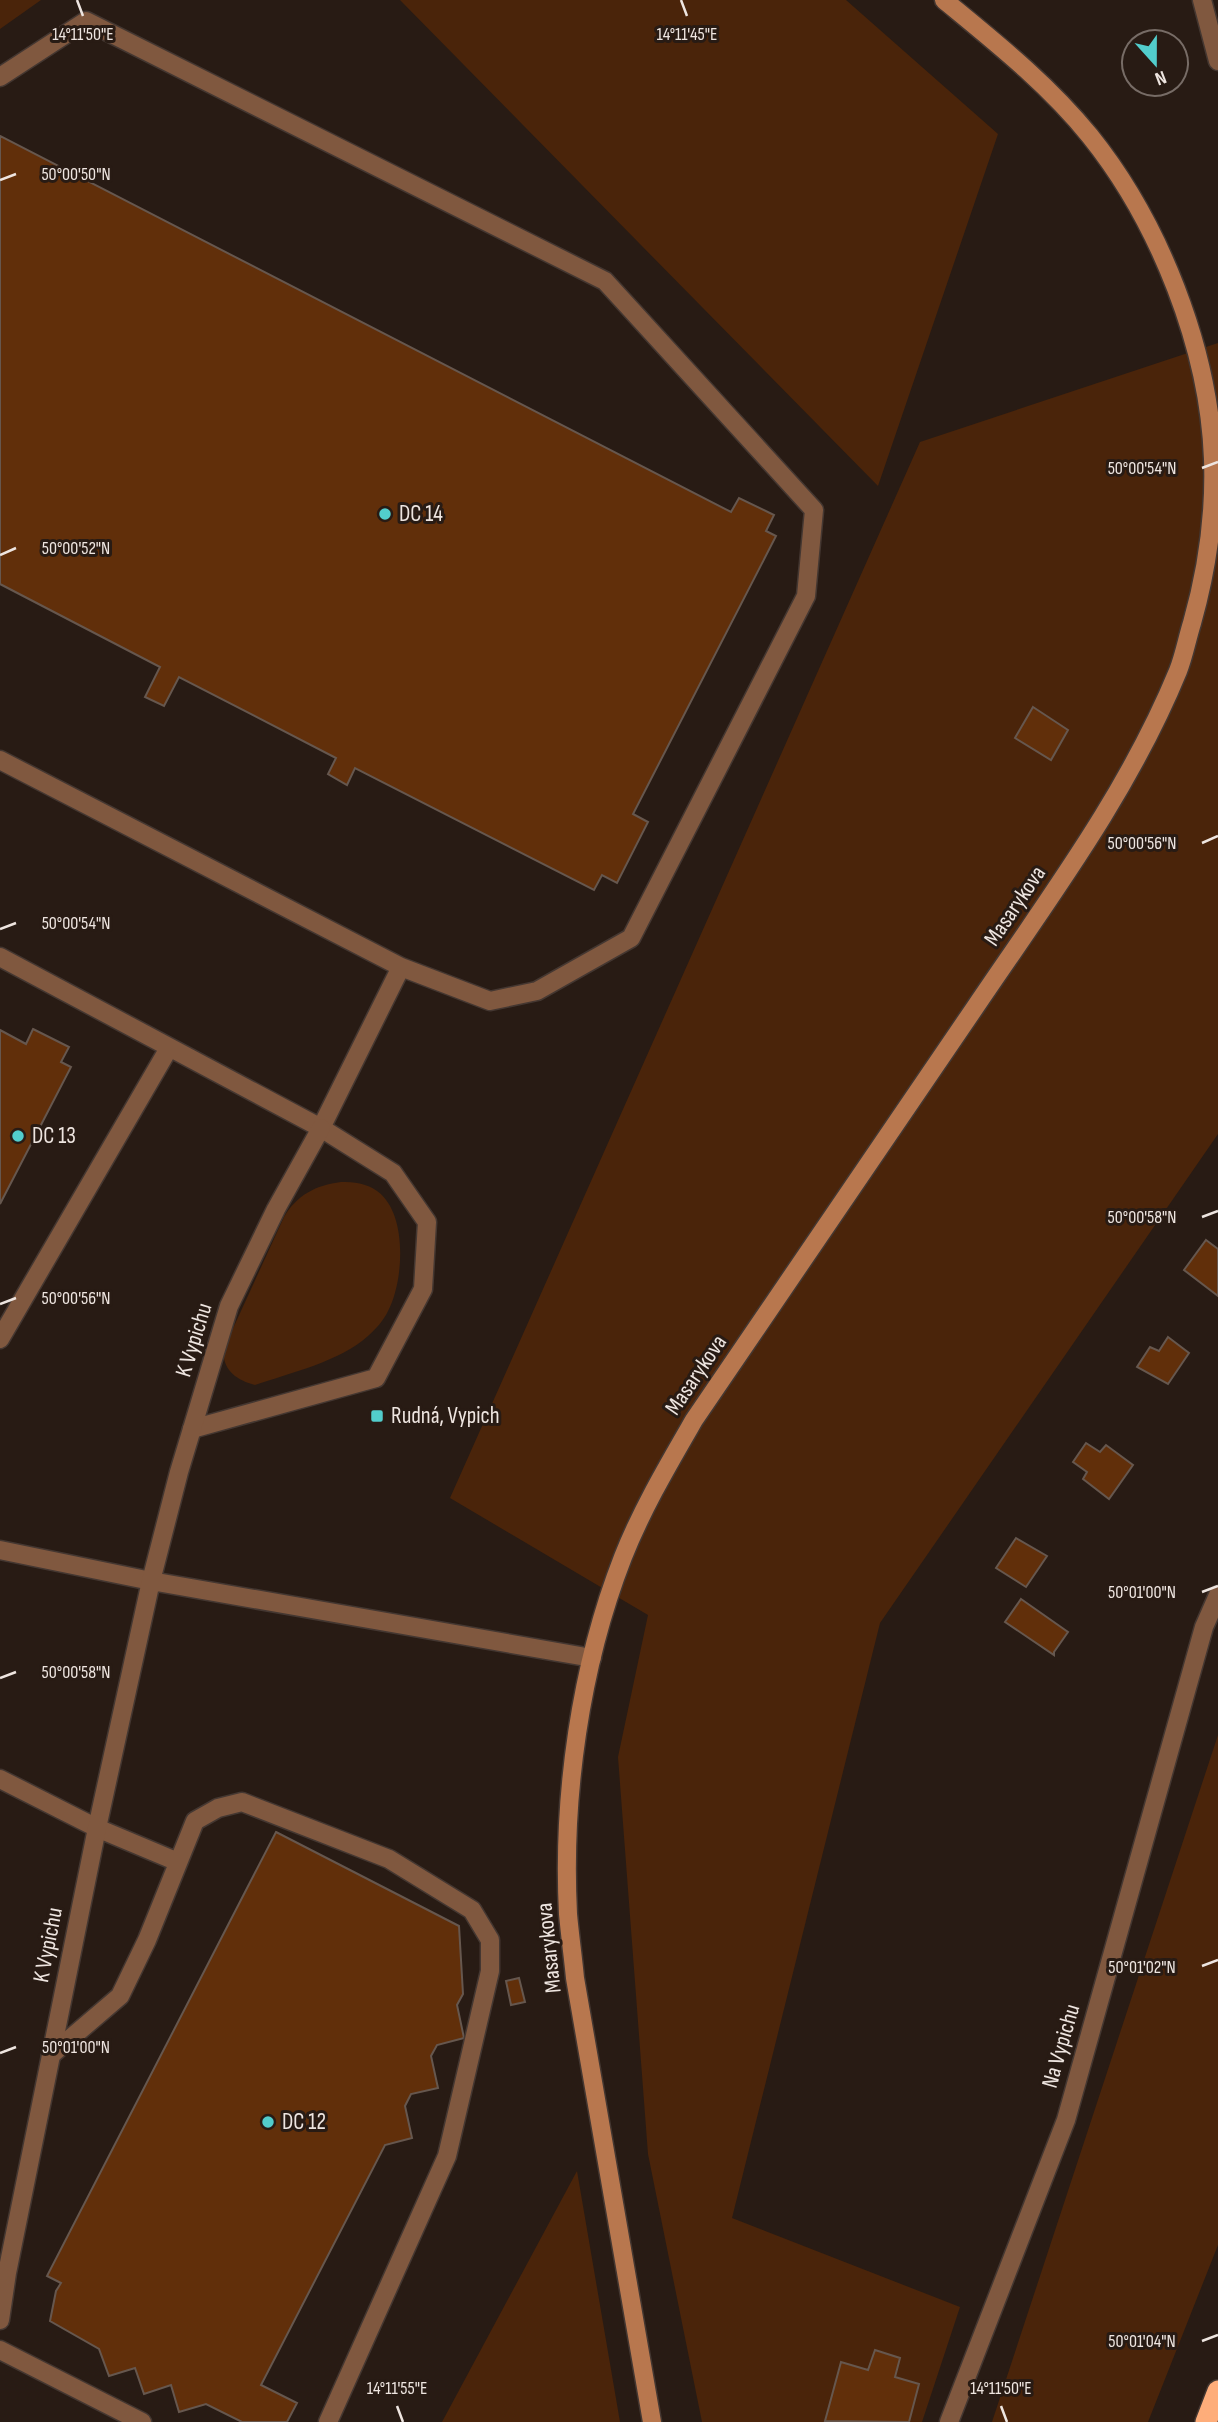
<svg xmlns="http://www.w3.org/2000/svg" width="1218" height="2422" font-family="'Sofia Sans Condensed',sans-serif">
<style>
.green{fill:#4a240a}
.building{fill:#612f0a;stroke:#66574e;stroke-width:2}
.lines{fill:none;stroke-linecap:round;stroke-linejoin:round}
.service-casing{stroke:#443731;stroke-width:21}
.minor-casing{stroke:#443731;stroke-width:21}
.secondary-casing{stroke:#443731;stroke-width:21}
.motorway-casing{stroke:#443731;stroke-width:24}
.service{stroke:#80583f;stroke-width:18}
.minor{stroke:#80583f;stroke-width:18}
.secondary{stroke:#b8774e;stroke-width:18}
.motorway{stroke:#fead7a;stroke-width:21}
.ticks{fill:none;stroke:#eee5e0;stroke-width:2.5}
.poi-dot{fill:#52cdcc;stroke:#281b14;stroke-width:2.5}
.labels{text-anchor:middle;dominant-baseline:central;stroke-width:6;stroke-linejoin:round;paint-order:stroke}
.poi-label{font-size:23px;fill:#eee5e0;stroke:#281b14;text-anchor:start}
.street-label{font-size:23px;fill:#eee5e0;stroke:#281b14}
.ticks-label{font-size:18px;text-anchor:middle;fill:#eee5e0;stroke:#281b14;stroke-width:6;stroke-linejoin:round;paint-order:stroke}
</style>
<rect width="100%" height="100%" fill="#281b14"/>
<path class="green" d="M0 0H41L0 29Z
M400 0H846L998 134 878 486Z
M1218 343V1134L880 1623 732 2218 960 2307 922 2422H702L648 2154 618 1757 648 1615 450 1498 920 442Z
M341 1182C354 1182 366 1183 377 1191 408 1213 404 1281 388 1311 384 1320 375 1330 368 1336 341 1361 290 1373 255 1385 236 1380 221 1369 224 1348L284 1217C297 1195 316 1185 341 1182Z
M1218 1735V2245L1148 2422H992Z
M577 2171 620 2422H442Z"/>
<path class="building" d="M0 136 731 512 739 498 774 515 766 531 776 536 633 814 648 822 617 883 602 875 594 890 355 768 347 785 328 774 336 758 179 677 164 706 145 697 160 667 0 584Z
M1033 707 1068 730 1051 760 1015 738Z
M33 1029 69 1047 61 1062 71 1067 0 1204V1030L26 1044Z
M1206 1240 1218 1249V1296L1184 1270Z
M1168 1337 1189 1353 1168 1384 1137 1367 1150 1347 1159 1351Z
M1086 1443 1100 1452 1106 1445 1133 1465 1109 1499 1083 1479 1087 1472 1073 1462Z
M1016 1538 1047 1556 1026 1587 996 1568Z
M1021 1599 1068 1632 1054 1652V1655L1005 1622Z
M276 1832 459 1926 463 1994 457 2005 464 2038 437 2045 431 2056 438 2088 411 2094 405 2106 412 2138 385 2145 261 2385 297 2403 287 2422H242L206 2404 179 2412 171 2385 144 2394 135 2368 109 2376 99 2349 50 2321 56 2291 61 2283 47 2276Z
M519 1978 525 2002 511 2005 506 1981Z
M875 2350 900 2358 895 2377 919 2384 909 2422 825 2421 841 2362 868 2370Z"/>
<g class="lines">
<g class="service-casing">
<path id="service" d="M0 77 86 21 605 281 814 510 806 596 631 938 537 991 490 1001 401 967 0 760
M0 957 321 1128 393 1173 427 1222 423 1289 376 1378 192 1429
M321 1128 401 967
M0 1339 169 1048
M0 1550 151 1581
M0 1779 97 1828 178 1862
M51 2055 120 1996 147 1940 195 1821 218 1808 242 1802 389 1859 472 1910 490 1940V1971L447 2156 328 2422
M0 2350 142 2422"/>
</g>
<g class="minor-casing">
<path id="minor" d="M1202 0 1218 61
M151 1581 592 1658
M0 2320 7 2273 97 1828 151 1581 179 1472 229 1306 276 1209 321 1128
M949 2422 1066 2120 1204 1627 1218 1595"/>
</g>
<g class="secondary-casing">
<path id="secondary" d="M652 2422 575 1978C573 1957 570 1936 568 1914 562 1797 580 1667 623 1557 642 1509 668 1465 694 1420 788 1282 882 1144 976 1006 1049 898 1128 793 1178 671 1184 656 1187 639 1192 623 1207 570 1215 514 1213 459 1209 348 1159 222 1090 136 1048 84 995 42 944 0"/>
</g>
<g class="motorway-casing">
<path id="motorway" d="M1206 2422 1218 2391"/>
</g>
<use href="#service" class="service"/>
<use href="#minor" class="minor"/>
<use href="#secondary" class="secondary"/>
<use href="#motorway" class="motorway"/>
</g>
<path class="ticks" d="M77 0 83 16M681 0 687 16M0 180 16 174M1202 468 1218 462M0 555 16 548M1202 843 1218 836M0 929 16 923M1202 1217 1218 1211M0 1304 16 1298M1202 1592 1218 1586M0 1678 16 1672M1202 1966 1218 1960M0 2053 16 2047M1202 2341 1218 2335M397 2406 403 2422M1001 2406 1007 2422"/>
<g class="poi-dot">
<circle cx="385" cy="514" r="7"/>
<circle cx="18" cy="1136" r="7"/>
<rect x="370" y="1409" width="14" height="14" rx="3.5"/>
<circle cx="268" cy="2122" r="7"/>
</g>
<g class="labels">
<g class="poi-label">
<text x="399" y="514">DC 14</text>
<text x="32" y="1136">DC 13</text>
<text x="391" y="1416">Rudná, Vypich</text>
<text x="282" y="2122">DC 12</text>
</g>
<g class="street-label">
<text transform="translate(1015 906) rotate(-56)">Masarykova</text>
<text transform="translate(194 1340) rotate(-73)">K Vypichu</text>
<text transform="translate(696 1375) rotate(-56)">Masarykova</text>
<text transform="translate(48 1945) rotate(-79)">K Vypichu</text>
<text transform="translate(549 1948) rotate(-96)">Masarykova</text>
<text transform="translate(1061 2046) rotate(-74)">Na Vypichu</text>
</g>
</g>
<g class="ticks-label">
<text x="83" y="40">14°11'50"E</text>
<text x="687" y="40">14°11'45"E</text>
<text x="76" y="180">50°00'50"N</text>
<text x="1142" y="474">50°00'54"N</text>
<text x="76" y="554">50°00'52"N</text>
<text x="1142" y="849">50°00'56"N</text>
<text x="76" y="929">50°00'54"N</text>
<text x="1142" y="1223">50°00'58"N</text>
<text x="76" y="1304">50°00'56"N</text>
<text x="1142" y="1598">50°01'00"N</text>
<text x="76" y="1678">50°00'58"N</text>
<text x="1142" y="1973">50°01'02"N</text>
<text x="76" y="2053">50°01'00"N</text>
<text x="1142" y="2347">50°01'04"N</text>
<text x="397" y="2394">14°11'55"E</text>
<text x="1001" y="2394">14°11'50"E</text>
</g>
<g transform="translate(1155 63) rotate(159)"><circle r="33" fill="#281b14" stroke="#776c66" stroke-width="2"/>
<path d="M0-5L12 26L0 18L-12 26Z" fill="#52cdcc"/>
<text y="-10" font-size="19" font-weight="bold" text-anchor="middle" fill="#eee5e0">N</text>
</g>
</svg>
